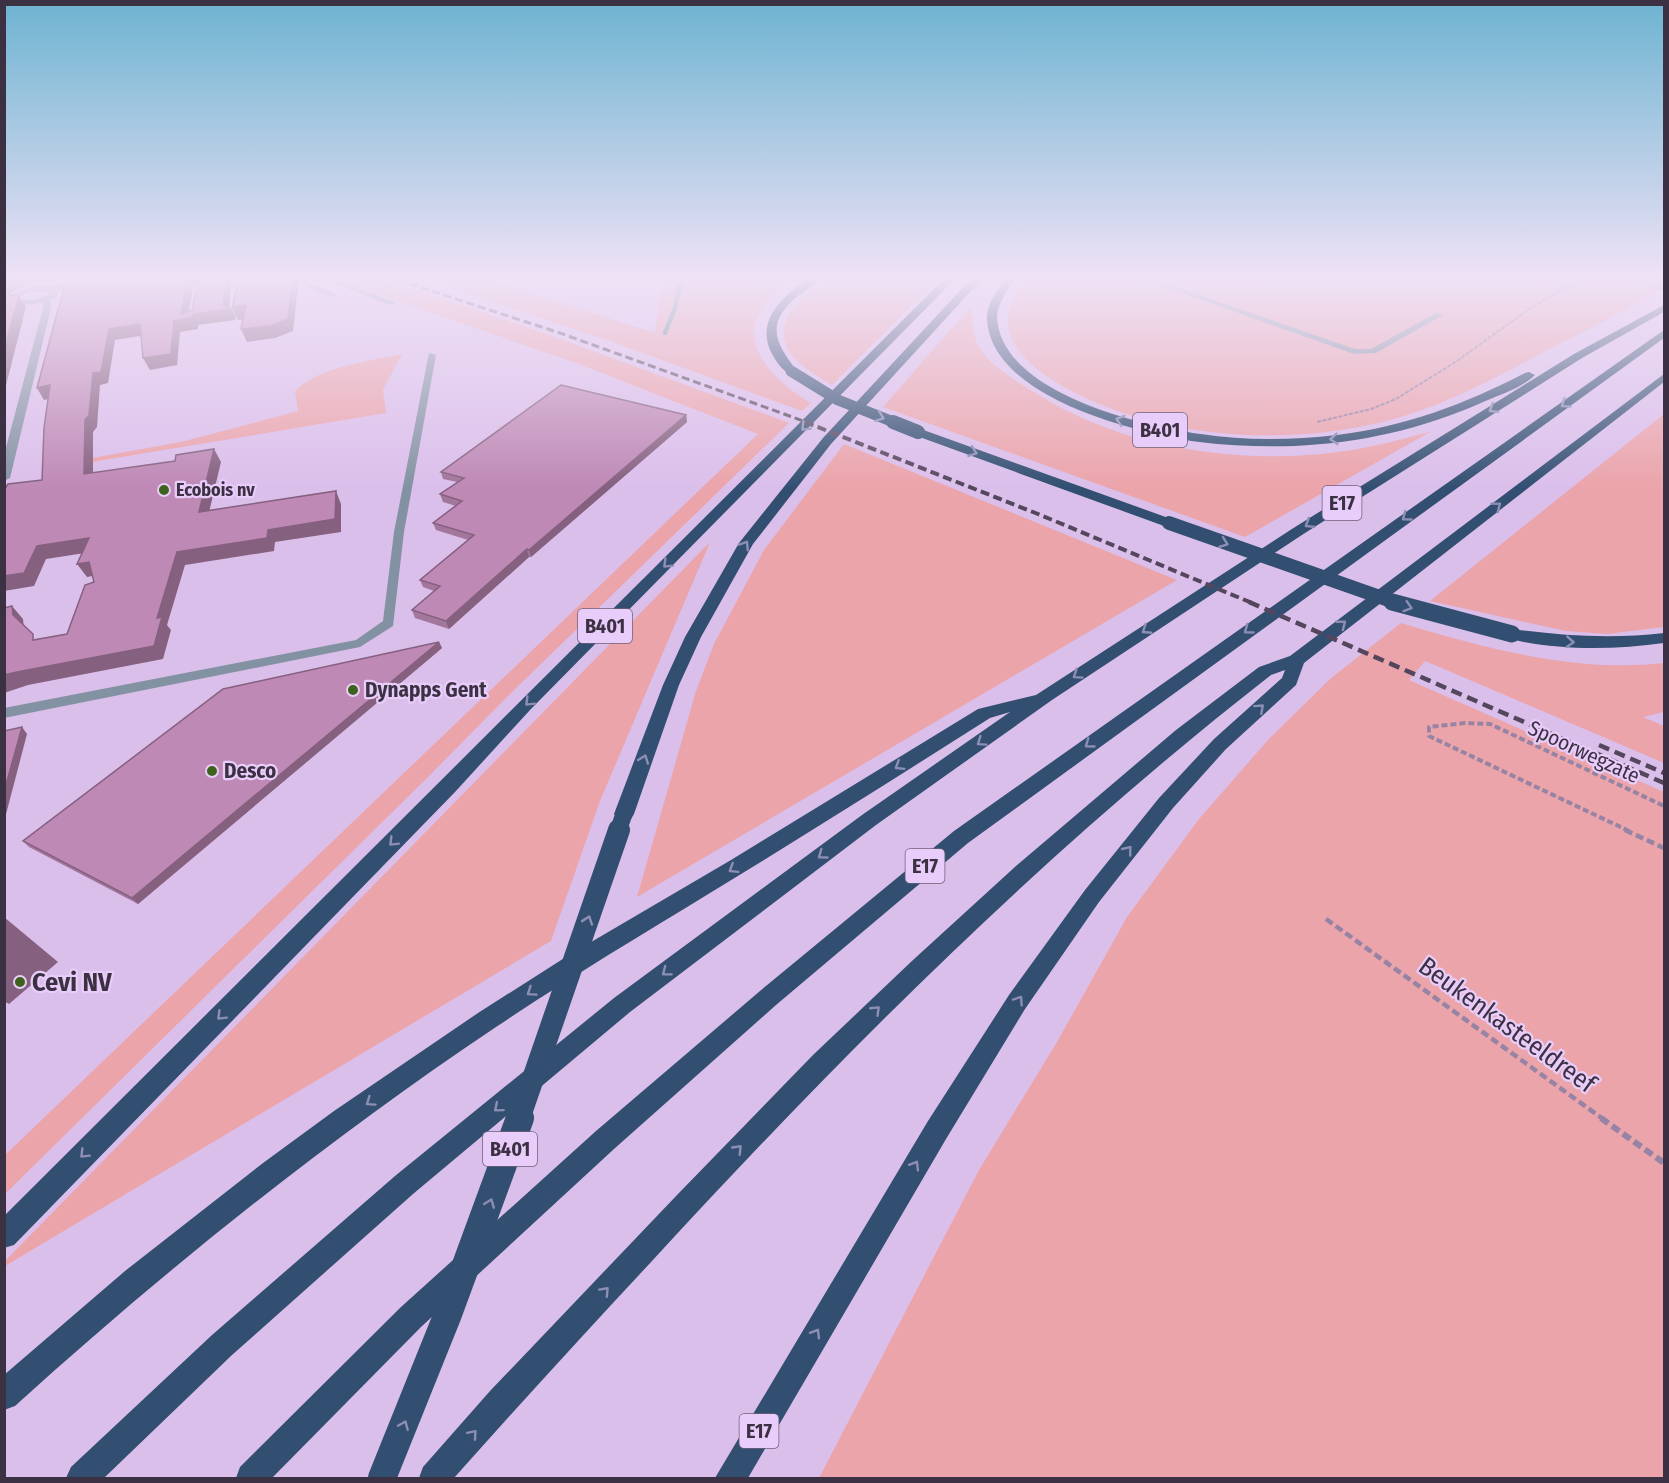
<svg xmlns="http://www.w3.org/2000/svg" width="1669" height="1483" font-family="'Fira Sans Condensed',sans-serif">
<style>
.green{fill:#eba4aa}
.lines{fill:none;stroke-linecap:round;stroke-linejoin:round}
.stream{stroke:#4e8b8e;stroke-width:4.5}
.path-far3{stroke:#9783a4;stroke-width:2;stroke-dasharray:4 1.5;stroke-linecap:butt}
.path-far2{stroke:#9783a4;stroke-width:4;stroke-dasharray:6 3;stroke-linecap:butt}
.path-far1{stroke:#9783a4;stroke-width:4.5;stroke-dasharray:8 4;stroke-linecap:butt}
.path{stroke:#9783a4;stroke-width:6;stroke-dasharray:9 4.5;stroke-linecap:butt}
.lane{fill:#8392a2;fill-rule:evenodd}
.street{fill:#8392a2;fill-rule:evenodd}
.highway{fill:#324f71;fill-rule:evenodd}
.rail-far2{stroke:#54465c;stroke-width:3;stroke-dasharray:8 4;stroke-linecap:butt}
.rail-far1{stroke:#54465c;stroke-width:4;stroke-dasharray:9 4.5;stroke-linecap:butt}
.rail{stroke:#54465c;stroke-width:4.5;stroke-dasharray:11 6;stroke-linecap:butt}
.highway-bridge-far4{stroke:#324f71;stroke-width:11}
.highway-bridge-far3{stroke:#324f71;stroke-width:14}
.highway-bridge-far2{stroke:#324f71;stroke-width:17}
.highway-bridge-far1{stroke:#324f71;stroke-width:22}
.highway-bridge{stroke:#324f71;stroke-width:28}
.wall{fill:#a3769c}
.shaded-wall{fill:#85607f}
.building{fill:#be89b5;stroke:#85607f;stroke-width:1.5}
.oneway{stroke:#8d8eb5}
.poi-dot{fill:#3d621c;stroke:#e8ccf9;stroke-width:2}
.labels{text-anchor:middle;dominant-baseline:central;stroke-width:4.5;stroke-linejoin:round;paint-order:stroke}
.far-poi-label{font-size:18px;font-weight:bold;fill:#3c3143;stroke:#e8ccf9;text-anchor:start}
.shield{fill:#e8ccf9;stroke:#70607a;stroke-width:1.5}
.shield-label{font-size:20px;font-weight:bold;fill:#3c3143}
.poi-label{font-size:21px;font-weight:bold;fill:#3c3143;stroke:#e8ccf9;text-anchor:start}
.street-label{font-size:21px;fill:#3c3143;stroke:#e8ccf9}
.near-poi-label{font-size:26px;font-weight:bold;fill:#3c3143;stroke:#e8ccf9;text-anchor:start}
.near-street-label{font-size:26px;fill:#3c3143;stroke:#e8ccf9}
</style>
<rect width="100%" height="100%" fill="#dbbfeb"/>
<path class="green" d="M337 280 392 282 544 333 789 423 505 699 427 778 5 1194V1155L758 434 576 363Z
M428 280H488L655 333 662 280H798C723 316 755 371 811 403L802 411 618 344Z
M831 280H937L832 385C817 376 792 362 786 345 775 314 809 292 831 280Z
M1025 280H1664V287C1629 310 1590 328 1553 347 1505 373 1456 400 1404 416 1294 450 1142 441 1045 375 1023 360 1001 336 1010 308 1013 298 1020 289 1025 280Z
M972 305C973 318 972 337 980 349 992 368 1019 382 1037 394 1129 452 1257 468 1363 448 1386 444 1408 437 1430 432L1245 537 883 407Z
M402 354 383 390 386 413 80 464 81 460 181 442 298 411 295 391C318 367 370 361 402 354Z
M1664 414V627L1607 634 1566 631 1430 601Z
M844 444 1177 580 637 897 696 691 714 644 764 550Z
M710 542 600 801 551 941 5 1266V1261Z
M1401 623C1484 648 1576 673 1664 663V712L1643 717 1664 726V763L1425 661 1409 680 1664 792V1478H819L979 1170 1057 1042 1127 917 1199 819 1268 740 1330 679Z"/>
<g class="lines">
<path class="stream" d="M665 333 675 308 681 280"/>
<path class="path-far3" d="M1317 422 1371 409 1396 399 1457 361 1529 309 1579 280"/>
<path class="path-far2" d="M1629 831 1429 736V727L1465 723 1490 724 1664 806"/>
<path class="path-far1" d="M1625 830 1664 848
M1326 919 1603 1119"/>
<path class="path" d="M1601 1118 1664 1163"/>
<path class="lane" d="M237 280H244L241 285 211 289 207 287Z
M291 280H301L338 295 331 297Z
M326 280H337L396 303 389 305Z
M1145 280H1156L1355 349H1371L1436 313 1443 315 1376 353 1354 354Z
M234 292 241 294 238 316 234 318 230 316Z
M429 353 436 355 404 532 393 626 360 647 4 718V708L356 640 383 621 394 532Z"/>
<path class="street" d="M77 280H89L59 291 56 298 50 300 51 308 10 478 4 481V455L43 308 42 303 21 305 7 299C25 280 54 290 77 280ZM28 292H51L50 294 32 300 16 299Z
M1634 280H1647L1664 286V291Z"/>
<path class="highway" d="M807 280H819C811 288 800 293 792 301 765 327 778 346 797 371L791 374C783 372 776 361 772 354 755 322 781 297 807 280Z
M943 280H954L530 710 455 792 14 1245 4 1248V1216Z
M970 280H981L831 444 753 544 701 637 679 685 634 814 631 819 624 822 617 819 614 814 663 685 685 637 739 543 823 438Z
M1004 280H1014C1007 291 997 304 997 317 1000 392 1141 426 1201 434 1245 441 1292 440 1337 435 1404 427 1465 404 1525 373L1529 372 1535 375C1522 388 1499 395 1483 402 1423 429 1360 443 1294 446 1263 447 1231 446 1199 442 1137 433 988 397 987 317 987 304 997 291 1004 280Z
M1664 305V312L1582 358 1305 533 1052 700 876 825 630 1012 413 1194 232 1355 104 1478H66L71 1467 212 1335 395 1176 614 998 862 815 1010 712 990 718C897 777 804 836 710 893 638 937 566 980 496 1027 326 1141 166 1269 15 1406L4 1410V1375L125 1271 263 1163 334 1111 478 1013 569 955 731 860 978 709 1036 695 1295 527 1574 354Z
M1664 330V338L968 843 776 1005 614 1149 421 1327 272 1478H236L240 1467 401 1307 596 1131 760 991 954 831Z
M1664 374V382L1304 663 1296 685 1226 749 1173 808 1099 902 1025 1009 946 1139 748 1478H715L928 1121 1009 995 1085 890 1159 798 1214 739 1282 678 1285 670 1271 675C1045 851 845 1051 652 1261 585 1333 519 1405 454 1478H419L423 1467 490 1391 678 1194 813 1055 913 960 1016 866 1176 730 1259 667 1290 656Z
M918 428 1174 520 1176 523 1174 526H1164L914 435 912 432 914 429Z
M1512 629C1563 636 1613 639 1664 633V643C1614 650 1556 651 1506 638L1504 634 1506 630Z"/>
<path class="rail-far2" d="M398 280 560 333 809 423"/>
<path class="rail-far1" d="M805 422 1038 514 1252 603"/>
<path class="rail" d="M1249 602 1664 783
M1599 745 1664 773"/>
<path class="highway-bridge-far4" d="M791 371 838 400 896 423"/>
<path class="highway-bridge-far3" d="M893 422 918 432
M1169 523 1397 603"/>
<path class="highway-bridge-far2" d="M1392 602 1512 634
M618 831 624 814"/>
<path class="highway-bridge-far1" d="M519 1119 619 830"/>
<path class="highway-bridge" d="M382 1478 448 1314 520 1118"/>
</g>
<path class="wall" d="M686 415 687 422 531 557H529L449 629 415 618 412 610 434 591 423 587 420 580 468 540 436 530 433 523 456 506 443 502 440 494 457 482 443 479 441 472Z
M439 642 442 648 138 904 29 847 23 841Z"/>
<path class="shaded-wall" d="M6 280H44L32 283 13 291 4 299V282Z
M187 280H212V282L193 285 188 319 193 314 223 305 226 280H228L231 289 229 309H231L236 320 198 325V329L180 332 177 365 150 370 143 358 174 321 181 314Z
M292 280H296L298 286 293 331 275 338 247 342 241 329Z
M19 296 26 307 4 393V350Z
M246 305 251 318 238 320 233 307Z
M140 324 146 335 115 340 108 383 100 385 97 427 93 432V486L84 474 85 420 93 373 109 329Z
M50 385 58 397 44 400 37 388Z
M686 415 687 422 531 557 529 550Z
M214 449 221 462 206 525 199 512Z
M336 491 341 504V532L275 542 274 551 185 565 167 625 171 630 163 659 28 685 4 693V675L157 618 177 552 268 530Z
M89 538 98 551 46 559 34 586 4 591V576L37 546Z
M527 549 529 557 449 629 446 621Z
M89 562 98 575 87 577 77 564Z
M12 606 23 619 24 628 13 615Z
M439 642 442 648 138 904 132 898Z
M22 727 27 734 4 822V792Z
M4 917 58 962 9 1004 4 1001Z"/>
<path class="building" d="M66 280H187L181 314 192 310 198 282 210 280H226L223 305 231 309 193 314 192 318 174 321 171 354 143 358 140 324 109 329 101 372 93 373 89 415 85 420 84 474 175 461 176 455 214 449 199 512 336 491 335 519 268 530 267 538 177 552 157 618 162 617 154 646 17 672 4 675V608L12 606 13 615 33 634V640L67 634 85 585 94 582 89 562 77 564 89 538 37 546 24 573 4 576V490L8 484 42 480 44 428 50 385 37 388Z
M238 280H292L288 319 270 326 241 329 246 305 233 307Z
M4 292 13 296H19L4 350Z
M561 385 686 415 529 550 527 549 446 621 412 610 440 586 420 580 474 535 433 523 462 501 440 494 464 478 441 472Z
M439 642 132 898 23 841 223 689Z
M22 727 4 792V731Z"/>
<defs><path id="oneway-chevron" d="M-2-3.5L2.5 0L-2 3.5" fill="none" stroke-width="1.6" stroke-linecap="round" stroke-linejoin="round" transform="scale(1.5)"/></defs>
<g class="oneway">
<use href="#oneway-chevron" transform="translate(1565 404) rotate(145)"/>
<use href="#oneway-chevron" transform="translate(1493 409) rotate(148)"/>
<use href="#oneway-chevron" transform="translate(880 417) rotate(21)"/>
<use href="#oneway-chevron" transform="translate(1120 420) rotate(-163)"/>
<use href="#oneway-chevron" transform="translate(805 427) rotate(135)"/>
<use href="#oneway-chevron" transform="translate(1334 439) rotate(175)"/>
<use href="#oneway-chevron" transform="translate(973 452) rotate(20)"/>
<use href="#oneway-chevron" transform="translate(1497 506) rotate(-37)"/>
<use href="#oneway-chevron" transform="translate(1406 517) rotate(144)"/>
<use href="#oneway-chevron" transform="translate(1309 524) rotate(148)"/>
<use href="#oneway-chevron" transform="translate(1224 543) rotate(20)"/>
<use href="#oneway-chevron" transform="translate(745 545) rotate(-57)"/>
<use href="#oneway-chevron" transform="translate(667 564) rotate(135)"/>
<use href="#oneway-chevron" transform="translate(1408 607) rotate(17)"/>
<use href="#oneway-chevron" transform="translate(1342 624) rotate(-38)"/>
<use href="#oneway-chevron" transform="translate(1146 630) rotate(147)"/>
<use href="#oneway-chevron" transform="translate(1248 630) rotate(144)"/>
<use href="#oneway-chevron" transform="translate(1570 642) rotate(4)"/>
<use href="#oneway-chevron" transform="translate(1077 675) rotate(146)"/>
<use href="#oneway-chevron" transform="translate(529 702) rotate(135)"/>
<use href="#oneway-chevron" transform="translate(1260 708) rotate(-42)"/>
<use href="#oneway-chevron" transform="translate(981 742) rotate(145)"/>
<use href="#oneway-chevron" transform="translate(1089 744) rotate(144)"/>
<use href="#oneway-chevron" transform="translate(644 759) rotate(-70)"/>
<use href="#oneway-chevron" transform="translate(899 766) rotate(148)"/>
<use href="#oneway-chevron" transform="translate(393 842) rotate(135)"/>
<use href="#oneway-chevron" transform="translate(1128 850) rotate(-51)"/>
<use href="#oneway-chevron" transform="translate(822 855) rotate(144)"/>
<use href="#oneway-chevron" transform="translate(733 869) rotate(148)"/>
<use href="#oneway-chevron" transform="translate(588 920) rotate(-71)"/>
<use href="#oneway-chevron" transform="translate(666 972) rotate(143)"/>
<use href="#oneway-chevron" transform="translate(531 992) rotate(146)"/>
<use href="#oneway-chevron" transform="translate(1019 1000) rotate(-56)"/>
<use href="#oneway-chevron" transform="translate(876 1010) rotate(-44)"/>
<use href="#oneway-chevron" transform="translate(221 1016) rotate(135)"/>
<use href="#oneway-chevron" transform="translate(370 1102) rotate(145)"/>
<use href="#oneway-chevron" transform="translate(498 1108) rotate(140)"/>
<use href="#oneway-chevron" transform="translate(738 1149) rotate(-46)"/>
<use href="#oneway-chevron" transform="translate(84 1154) rotate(135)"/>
<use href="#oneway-chevron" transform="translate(915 1165) rotate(-59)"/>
<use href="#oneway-chevron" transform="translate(490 1203) rotate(-69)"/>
<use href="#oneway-chevron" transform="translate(605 1291) rotate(-47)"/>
<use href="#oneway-chevron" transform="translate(816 1333) rotate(-59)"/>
<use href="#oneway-chevron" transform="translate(404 1425) rotate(-67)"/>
<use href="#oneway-chevron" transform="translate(473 1434) rotate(-49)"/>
</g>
<linearGradient id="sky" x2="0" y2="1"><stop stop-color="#6db3d1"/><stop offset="0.57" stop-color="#efe2f6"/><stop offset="1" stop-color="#efe2f6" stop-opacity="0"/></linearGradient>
<rect width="1669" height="488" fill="url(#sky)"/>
<g class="poi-dot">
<circle cx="164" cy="490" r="6"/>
<circle cx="353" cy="690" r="6"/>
<circle cx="212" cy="771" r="6"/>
<circle cx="20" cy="982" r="6"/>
</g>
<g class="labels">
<g class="far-poi-label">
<text x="176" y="490">Ecobois nv</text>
</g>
<g class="shield">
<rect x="1133" y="413" width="54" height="34" rx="4.5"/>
<rect x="1322.5" y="486" width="39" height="34" rx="4.5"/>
<rect x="578" y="609" width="54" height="34" rx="4.5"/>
<rect x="905.5" y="849" width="39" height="34" rx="4.5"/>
<rect x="483" y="1132" width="54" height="34" rx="4.5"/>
<rect x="739.5" y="1414" width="39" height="34" rx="4.5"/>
</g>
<g class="shield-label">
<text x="1160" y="430">B401</text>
<text x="1342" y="503">E17</text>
<text x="605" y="626">B401</text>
<text x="925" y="866">E17</text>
<text x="510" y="1149">B401</text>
<text x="759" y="1431">E17</text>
</g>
<g class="poi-label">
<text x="365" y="690">Dynapps Gent</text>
<text x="224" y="771">Desco</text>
</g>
<g class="street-label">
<text transform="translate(1584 752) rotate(25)">Spoorwegzate</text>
</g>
<g class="near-poi-label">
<text x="32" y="982">Cevi NV</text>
</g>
<g class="near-street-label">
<text transform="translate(1507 1025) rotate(36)">Beukenkasteeldreef</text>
</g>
</g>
<rect width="1669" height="1483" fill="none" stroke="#3c3143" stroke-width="12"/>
</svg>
